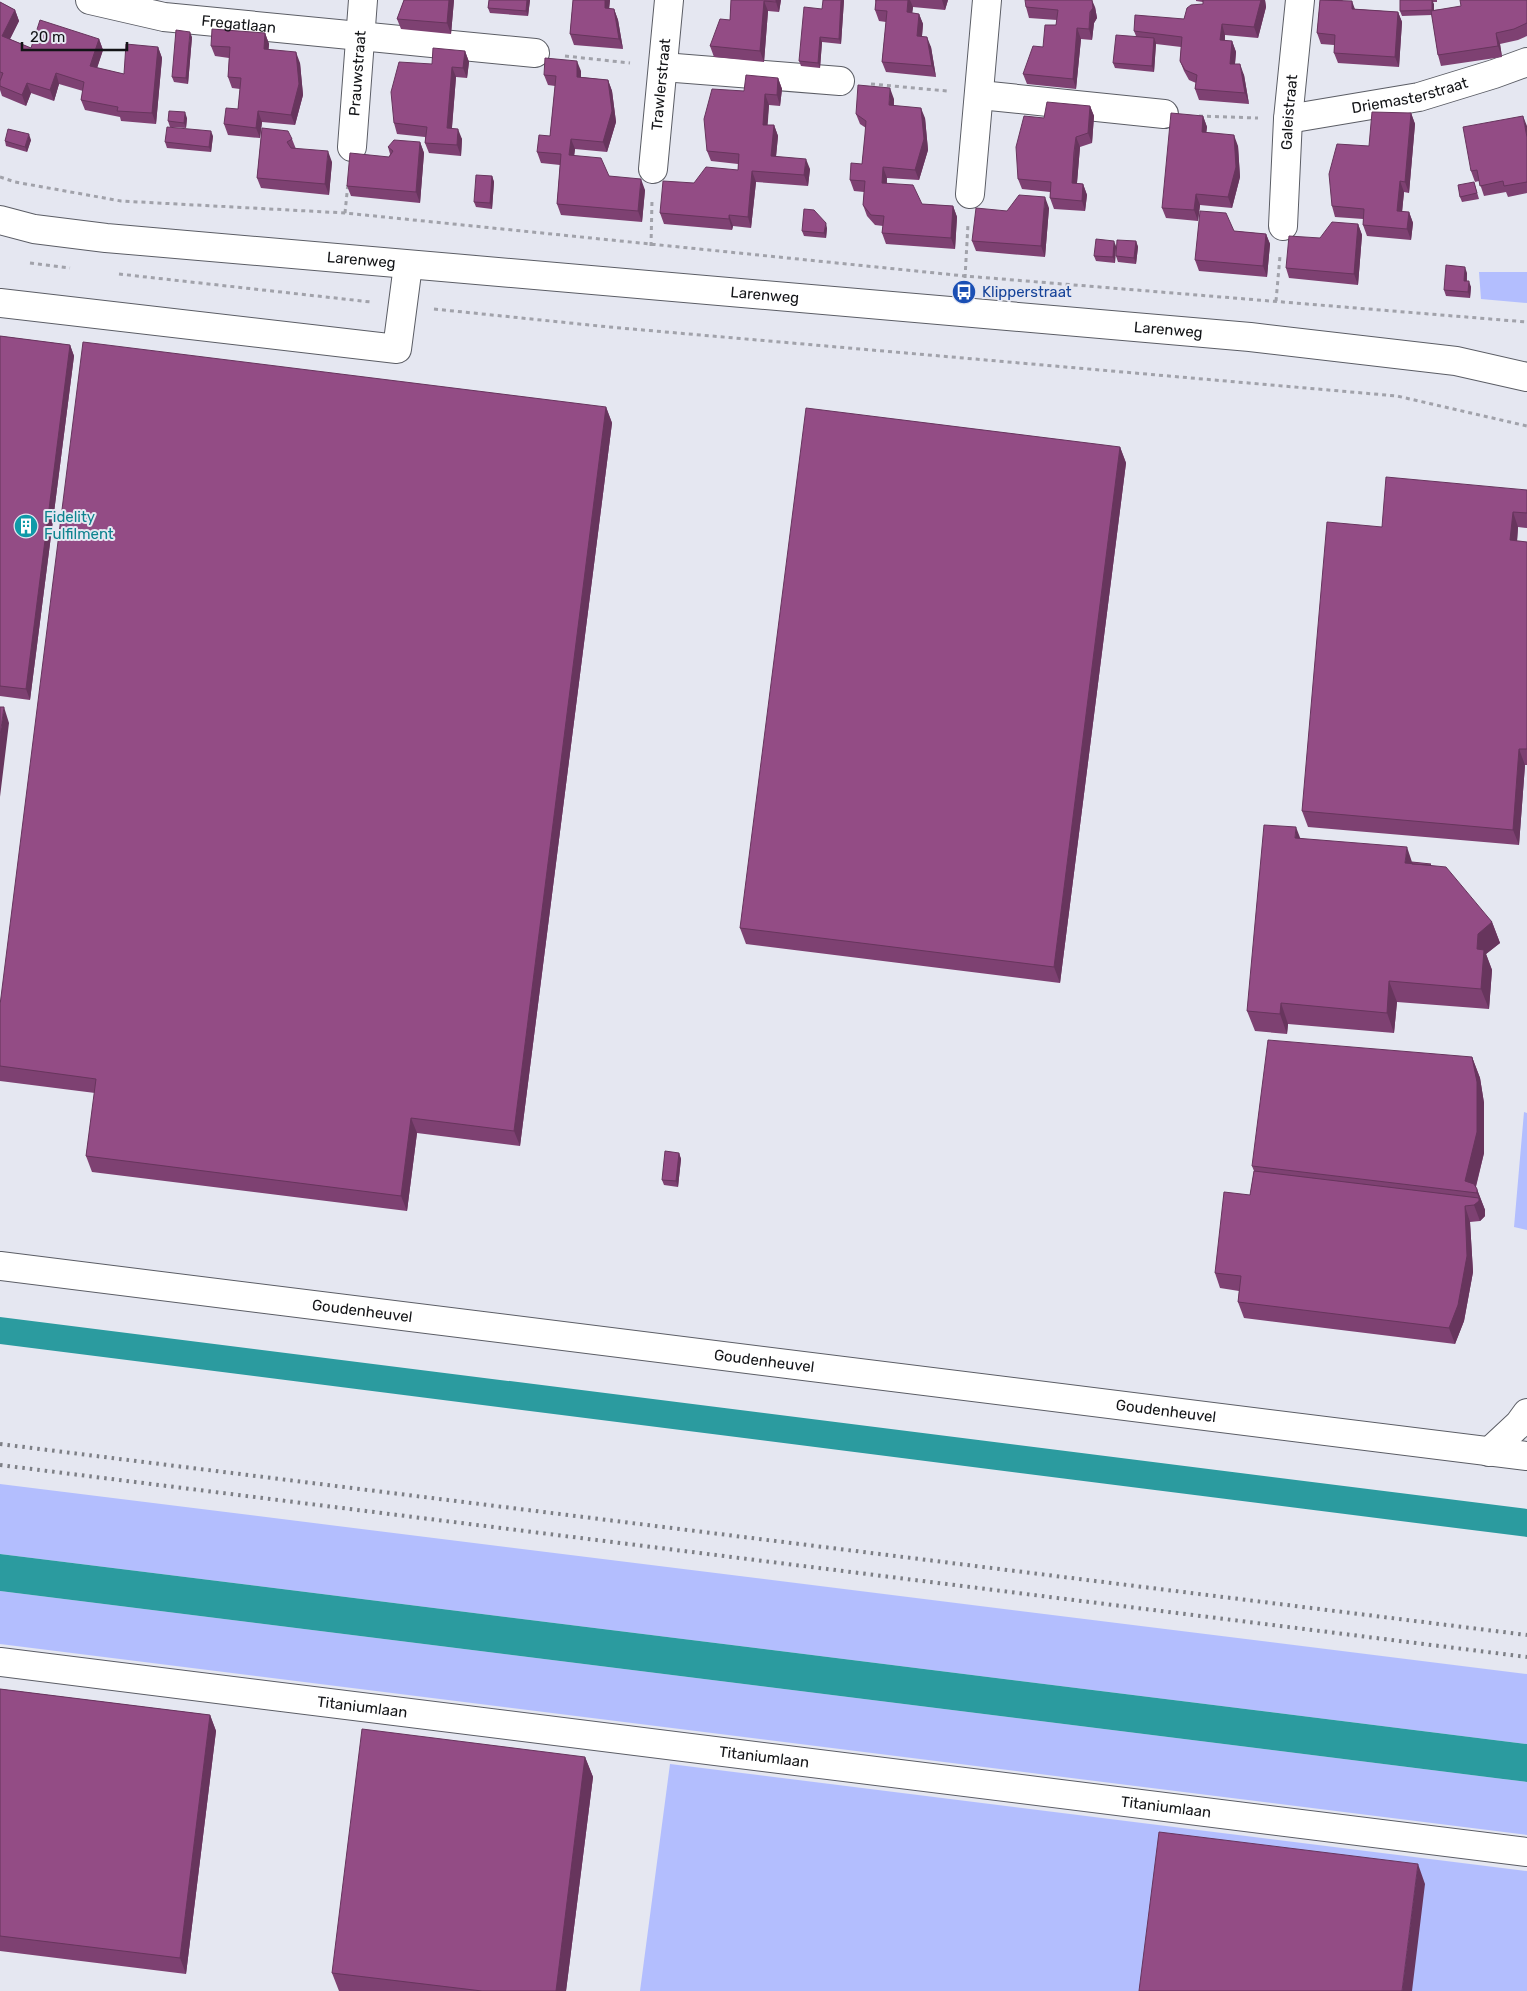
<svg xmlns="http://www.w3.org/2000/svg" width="1527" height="1991" font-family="Rubik,sans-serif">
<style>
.green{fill:#b3befe}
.water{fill:#2b9b9f}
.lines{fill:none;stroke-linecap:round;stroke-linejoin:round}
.minor-casing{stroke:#5b5d65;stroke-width:30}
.path{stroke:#a1a2aa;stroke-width:3;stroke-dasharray:4 4;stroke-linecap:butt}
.minor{stroke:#fff;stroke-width:28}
.rail{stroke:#7d7f85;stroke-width:4;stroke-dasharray:2.5 5;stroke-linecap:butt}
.wall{fill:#7e4172}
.shaded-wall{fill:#67355d}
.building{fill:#934c85;stroke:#67355d}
.labels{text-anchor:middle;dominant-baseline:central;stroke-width:4;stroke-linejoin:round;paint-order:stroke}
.street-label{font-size:15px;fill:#131417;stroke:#e5e7f1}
.transit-label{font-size:15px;fill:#164399;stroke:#e5e7f1;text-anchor:start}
.culture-label{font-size:15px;fill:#0d838f;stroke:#e5e7f1;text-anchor:start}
</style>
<rect width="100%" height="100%" fill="#e5e7f1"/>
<path class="green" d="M1479 272H1527V303L1481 299Z
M1524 1112 1527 1113V1230L1514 1227Z
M0 1484 1527 1674V1744L0 1554Z
M0 1591 1527 1782V1835L0 1644Z
M670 1764 1527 1871V1991H640Z"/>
<path class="water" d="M0 1317 1527 1509V1537L0 1344Z
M0 1554 1527 1744V1782L0 1591Z"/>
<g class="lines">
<g class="minor-casing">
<g id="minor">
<path id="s1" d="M90 0 164 17 535 53"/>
<path d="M663 67 840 81"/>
<path d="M980 95 1164 114"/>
<path id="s2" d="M1288 119 1419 97 1494 74 1527 62"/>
<path id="s3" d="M352 147 363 0"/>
<path id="s4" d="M653 169 669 0"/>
<path d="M970 194 987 0"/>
<path id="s5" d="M0 220 34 229 106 238 1250 337 1456 361 1527 377"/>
<path id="s6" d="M1283 226 1288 119 1300 0"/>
<path d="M0 303 397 349 408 265"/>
<path id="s7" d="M0 1266 1527 1456"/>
<path d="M1489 1452 1519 1424 1527 1413"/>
<path id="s8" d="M0 1662 1527 1852"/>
</g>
</g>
<path class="path" d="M565 56 630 63
M871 84 947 91
M1199 116 1258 118
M0 177 15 182 121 201 345 213 965 276 1527 322
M345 213 348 183
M651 246 652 200
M30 263 70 268
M119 274 371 302
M965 278 968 224
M1276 301 1280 256
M434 309 609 327 1397 396 1527 426"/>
<use href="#minor" class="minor"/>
<path class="rail" d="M0 1444 1527 1635
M0 1465 1527 1657"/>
</g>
<path class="wall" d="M404 0H454L451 34 401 29 397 19Z
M489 0H530L528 16 490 13 488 8Z
M573 0H610L609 9H614L618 20 623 49 574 45 570 34Z
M731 0H781L779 12 768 11 764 62 714 57 710 46 730 20Z
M844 0 841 44 822 42 820 68 801 66 799 61 822 9Z
M875 0H948L945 10 913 7 912 13 919 14 923 24 922 36 931 47 936 77 886 72 882 62 886 22 879 21 875 10 876 3Z
M1196 0H1265L1266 7 1258 38 1225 35V41H1232L1236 52 1235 64 1244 75 1249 104 1199 100 1195 89 1196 83 1189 80 1184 71 1180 61 1181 47 1156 44 1154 72 1115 68 1113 63 1136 36 1134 31 1184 19 1203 4V2L1196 1Z
M1320 0H1342L1355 9 1398 12 1402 22 1399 67 1338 63 1334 53V45L1321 44 1317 33Z
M1400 0H1437V2H1433L1434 10 1527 0V36L1518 40 1500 44 1502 57 1441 66 1438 55 1432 15 1402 16 1400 11Z
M0 2 15 10 19 21 10 39 31 48 99 39 103 50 97 68 124 74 158 47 162 58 156 124 121 121 120 117 85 110 81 100 83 91 59 84 54 101 31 93 26 106 2 96 0 90Z
M1026 7H1095L1097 18 1094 23 1092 40 1081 39 1076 89 1027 84 1023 74 1043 47 1056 25 1057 20 1029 18Z
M265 33 269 44 268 50 300 63 303 95 295 125 262 122 260 138 228 135 224 124 238 109 240 89 232 88 228 77 229 58 215 56 211 46Z
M192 37 188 84 174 82 172 77Z
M465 51 469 62 467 78 456 77 452 128 462 139 461 156 429 153 425 143V137L397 134 394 123 432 64Z
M581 71V77L608 80 612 91 616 122 607 152 575 149 574 155 609 176 645 190 642 222 561 215 557 204 560 165 541 163 537 152 550 136 555 86 548 85 544 75Z
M778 78 782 89 780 106 769 105 767 125H774L778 136 776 156 810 169 808 186 756 182 751 228 733 226 732 230 664 224 660 213 694 183 738 170V164L711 161 707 151 744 91Z
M894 99V105L925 118 928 150 919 180 887 178V183L922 204 953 206 957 217 955 249 886 244 882 233 883 226 875 225 867 216 863 205 864 192 854 191 850 180 862 164 866 128 860 124 856 114Z
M1090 106 1094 116 1092 143 1080 147 1077 183 1083 184 1087 195 1085 211 1054 209 1050 198V192L1022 189 1018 179 1044 118Z
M1411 113 1415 124 1409 193 1404 192 1402 212H1409L1413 223 1411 240 1367 236 1363 225V219L1335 217 1332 206Z
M1203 116 1207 127 1206 133 1238 146 1240 177 1232 208 1200 205 1198 221 1166 218 1162 208Z
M187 118 186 128 170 127 168 121Z
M1527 126V193L1508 197 1506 192 1484 196 1479 181 1475 182 1471 171Z
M262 128 292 139 296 149 332 162 329 195 261 188 257 178Z
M213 136 211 152 167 148 165 142Z
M31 140 27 152 6 146 5 141Z
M420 142 424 153 420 203 351 196 347 186 389 157 390 154 388 147Z
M492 176 494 182 492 209 476 207 474 202Z
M1474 182 1479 199 1462 202 1460 197Z
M1049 208 1045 257 976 251 972 241 1007 211Z
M1358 224 1362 235 1358 285 1289 278 1286 268 1320 238Z
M827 228 826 238 804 236 802 231Z
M1234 231 1266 234 1270 244 1267 277 1199 271 1195 260Z
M1136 241 1138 247 1136 264 1118 262 1116 256Z
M1116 246 1115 263 1096 261 1094 256Z
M1467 273V281L1471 287 1470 298 1446 296 1444 290Z
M0 336 70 345 74 356 30 700 0 696Z
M606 407 612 423 520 1146 417 1133 407 1211 92 1172 86 1156 95 1093 0 1081V1005Z
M1120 447 1126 463 1060 983 746 944 740 928Z
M1527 490V528L1518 527 1517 541 1527 542V765H1525L1519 845 1308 827 1302 811 1382 527Z
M1300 838 1412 862 1431 865 1492 922 1500 943 1486 954 1492 970 1489 1009 1397 1002 1394 1033 1288 1024 1287 1034 1255 1031 1247 1011Z
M1472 1057 1480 1078 1484 1103V1153L1476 1187 1485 1210V1216L1480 1221 1470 1222 1473 1272 1464 1321 1455 1344 1244 1318 1238 1302 1239 1291 1220 1288 1215 1273 1250 1195 1254 1171 1252 1166Z
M679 1153 681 1159 678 1187 664 1185 662 1180Z
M0 1689 210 1715 216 1731 186 1974 0 1951Z
M585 1757 593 1777 566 1991H339L332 1973Z"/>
<path class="shaded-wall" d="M449 0H454L451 34 447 23Z
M527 0H530L528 16 526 11Z
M605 0H610L608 19 605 8Z
M776 0H781L779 12 776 2Z
M841 0H844L841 44 839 39Z
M908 0H910L913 7 911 23 907 12Z
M942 0H948L945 10Z
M1092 0 1095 7 1097 18 1094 23 1092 40 1089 29Z
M1261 0H1265L1266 7 1258 38 1254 27Z
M1432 0 1434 4V15L1432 10Z
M764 1 768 11 764 62 760 51Z
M1352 1 1356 12 1352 9Z
M614 9 618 20 623 49 619 39Z
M15 10 19 21 6 47 2 36Z
M1398 12 1402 22 1399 67 1395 57Z
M919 14 923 24 921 47 917 36Z
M1222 24 1225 35 1224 51 1220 40Z
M1077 28 1081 39 1076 89 1073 79Z
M190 32 192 37 188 84 186 78Z
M265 33 269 44 268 60 264 49Z
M1496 33 1500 44 1502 57 1498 46Z
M820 37 822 42 820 68 818 63Z
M927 37 931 47 936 77 932 66Z
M1154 38 1156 43 1154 72 1152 66Z
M99 39 103 50 94 77 90 66Z
M1232 41 1236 52 1234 74 1230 64Z
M158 47 162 58 156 124 152 113Z
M465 51 469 62 467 78 463 68Z
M296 52 300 63 303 95 295 125 291 115Z
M577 61 581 71V88L577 77Z
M1240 64 1244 75 1249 104 1245 93Z
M452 67 456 77 451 138 447 128Z
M56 73 59 84 54 101 50 90Z
M778 78 782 89 780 106 777 95Z
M608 80 612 91 616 122 607 152 603 142Z
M27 83 31 93 26 106 22 95Z
M890 88 894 99 893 115 889 105Z
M765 94 769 105 767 135 763 125Z
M1090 106 1094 116 1092 143 1088 133Z
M921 108 925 118 928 150 919 180 915 170Z
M258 111 262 122 260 138 256 128Z
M185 112 187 118 186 128 184 123Z
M1411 113 1415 124 1409 193 1405 182Z
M1203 116 1207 127 1205 143 1202 132Z
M1523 116 1527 126V137Z
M774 125 778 136 775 167 771 156Z
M458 129 462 139 461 156 457 145Z
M211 131 213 136 211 152 209 147Z
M29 134 31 140 27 152 25 147Z
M1234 135 1238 146 1240 177 1232 208 1228 197Z
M1076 137 1080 147 1076 194 1072 183Z
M571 139 575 149 573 166 569 155Z
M420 142 424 153 420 203 416 192Z
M328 151 332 162 329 195 325 184Z
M806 159 810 169 808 186 804 175Z
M883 167 887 178 885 193 882 183Z
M752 171 756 182 751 228 748 217Z
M492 176 494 182 492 209 490 203Z
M641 179 645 190 642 222 638 211Z
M1400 181 1404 192 1401 222 1397 211Z
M1083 184 1087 195 1085 211 1082 201Z
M1196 194 1200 205 1198 221 1194 210Z
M1045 197 1049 208 1045 257 1041 246Z
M953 206 957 217 955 249 951 238Z
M1409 212 1413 223 1411 240 1407 229Z
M729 215 733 226 732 230 729 219Z
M826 223 827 228 826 238 824 233Z
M1358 224 1362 235 1358 285 1354 274Z
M1266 234 1270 244 1267 277 1263 266Z
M1114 241 1116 246 1115 263 1113 257Z
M1136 241 1138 247 1136 264 1134 258Z
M1465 267 1467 273 1466 286 1464 281Z
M1469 281 1471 287 1470 298 1468 292Z
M70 345 74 356 30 700 26 689Z
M606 407 612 423 520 1146 514 1131Z
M1120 447 1126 463 1060 983 1054 967Z
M1513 512 1518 527 1516 556 1510 540Z
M4 707 9 723 0 797V736Z
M1519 749 1525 765 1519 845 1513 830Z
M1296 827 1304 848 1295 838Z
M1407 847 1414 868 1405 863Z
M1492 922 1500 943 1486 954 1492 970 1489 1009 1481 989 1477 949 1478 934Z
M1389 981 1397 1002 1394 1033 1387 1013Z
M1281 1003 1288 1024 1287 1034 1280 1014Z
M1472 1057 1480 1078 1484 1103V1153L1474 1193 1465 1181Z
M411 1118 417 1133 407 1211 401 1196Z
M679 1153 681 1159 678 1187 676 1181Z
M1477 1189 1485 1210V1216L1480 1221 1474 1205 1479 1198 1477 1193Z
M1465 1206 1470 1222 1473 1272 1464 1321 1455 1344 1449 1328Z
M210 1715 216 1731 186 1974 180 1958Z
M585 1757 593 1777 566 1991H556Z
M1418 1864 1425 1884 1412 1991H1402Z"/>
<path class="building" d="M404 0H449L447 23 397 19Z
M489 0H527L526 11 488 8Z
M573 0H605V8L614 9 619 39 570 34Z
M731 0H776V2L764 1 760 51 710 46 720 19 730 20Z
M823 0H841L839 39 820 37 818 63 799 61 804 7 822 9Z
M876 0H908L907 12 919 14 917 36 927 37 932 66 882 62 887 11 875 10Z
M1025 0H1092L1093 8 1090 12 1089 29 1077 28 1073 79 1023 74 1033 46 1043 47 1045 25H1056L1058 10 1026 7Z
M1203 0H1261L1254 27 1222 24 1220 40 1232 41 1230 64H1240L1245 93 1195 89 1197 75 1185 70 1180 61 1182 37 1134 31 1135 15 1184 19 1187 8 1191 5 1203 4Z
M1320 0 1352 1V9L1398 12 1395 57 1334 53 1335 35 1317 33Z
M1400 0H1432V10L1400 11Z
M1460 0H1527V23L1514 29 1496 33 1498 46 1438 55 1431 11 1461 6Z
M0 2 15 10 2 36 31 48 40 20 99 39 90 66 124 74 126 44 158 47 152 113 117 111 118 107 81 100 84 82 56 73 50 90 27 83 22 95 0 86V81L3 73 0 72Z
M212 29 265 33 264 49 296 52 299 84 291 115 258 111 256 128 224 124 226 108 238 109 241 78 228 77 230 47 211 46Z
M176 30 190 32 186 78 172 77Z
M1116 35 1154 38 1152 66 1113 63Z
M433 48 465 51 463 68 452 67 447 128 458 129 457 145 425 143 427 127 394 123 391 92 399 62 432 64Z
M545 58 577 61V77L608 80 612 111 603 142 571 139 569 155 601 158 609 176 641 179 638 211 557 204 561 154 537 152 539 135 550 136 556 76 544 75Z
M746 75 778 78 777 95 765 94 763 125H774L771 156 806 159 804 175 752 171 748 217 729 215V219L660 213 663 181 694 183 706 167 738 170 739 154 707 151 704 119 712 89 744 91Z
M858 85 890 88 889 105 921 108 924 139 915 170 883 167 882 183 913 185 922 204 953 206 951 238 882 233 884 216 871 215 863 205 865 181 850 180 851 163 862 164 865 134 866 121 856 114Z
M1047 102 1090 106 1088 133 1076 137 1074 152 1072 183 1083 184 1082 201 1050 198 1051 182 1018 179 1016 147 1024 116 1044 118Z
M169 111 185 112 184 123 168 121Z
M1372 112 1411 113 1405 182 1400 181 1397 211 1409 212 1407 229 1363 225 1364 209 1332 206 1329 174 1337 144 1369 146Z
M1171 113 1203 116 1202 132 1234 135 1236 167 1228 197 1196 194 1194 210 1162 208Z
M1523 116 1527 137V182L1504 186 1503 181 1480 186 1477 170 1471 171 1463 127Z
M167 127 211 131 209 147 165 142Z
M262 128 288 131 292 139 287 142 291 148 328 151 325 184 257 178Z
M8 129 29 134 25 147 5 141Z
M394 140 420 142 416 192 347 186 350 153 389 157 393 151 388 147Z
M476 175 492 176 490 203 474 202Z
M1474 182 1477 193 1460 197 1458 185Z
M1019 195 1045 197 1041 246 972 241 976 208 1007 211Z
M804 209 814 210 826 223 824 233 802 231Z
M1200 211 1226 213 1234 231 1266 234 1263 266 1195 260Z
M1332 222 1358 224 1354 274 1286 268 1289 236 1320 238Z
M1096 239 1114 241 1113 257 1094 256Z
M1117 240 1136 241 1134 258 1116 256Z
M1446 265 1465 267 1464 281H1469L1468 292 1444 290Z
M0 336 70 345 26 689 0 686Z
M83 342 606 407 514 1131 411 1118 401 1196 86 1156 96 1079 0 1066V1005Z
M806 408 1120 447 1054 967 740 928Z
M1386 477 1527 490V513L1513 512 1510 540 1527 542V749H1519L1513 830 1302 811 1327 522 1382 527Z
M0 707H4L0 736Z
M1264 825 1296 827 1295 838 1407 847 1405 863 1446 867 1492 922 1478 934 1477 949 1484 950 1481 989 1389 981 1387 1013 1281 1003 1280 1014 1247 1011Z
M1412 862 1431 864 1430 865 1412 864Z
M1268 1040 1472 1057 1477 1082V1132L1465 1181 1474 1184 1477 1189V1193L1252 1166Z
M665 1151 679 1153 676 1181 662 1180Z
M1254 1171 1479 1198V1201L1474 1205 1465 1206 1467 1256 1458 1305 1449 1328 1238 1302 1241 1276 1215 1273 1224 1192 1250 1195Z
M0 1689 210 1715 180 1958 0 1936Z
M362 1729 585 1757 556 1991H482L332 1973Z
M1159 1832 1418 1864 1402 1991H1139Z"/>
<defs>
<g id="bus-disc" transform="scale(1.25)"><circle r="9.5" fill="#1a4fb4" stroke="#e5e7f1"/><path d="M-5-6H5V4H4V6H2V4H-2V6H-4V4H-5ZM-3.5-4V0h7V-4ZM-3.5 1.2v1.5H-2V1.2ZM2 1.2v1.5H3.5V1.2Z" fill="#fff"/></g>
<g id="building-disc" transform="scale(1.25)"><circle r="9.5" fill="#0f9aa8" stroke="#e5e7f1"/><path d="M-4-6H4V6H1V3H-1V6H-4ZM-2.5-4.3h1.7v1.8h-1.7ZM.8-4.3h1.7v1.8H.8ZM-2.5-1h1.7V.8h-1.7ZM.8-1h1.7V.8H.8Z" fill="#fff"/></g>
</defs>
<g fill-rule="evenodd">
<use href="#bus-disc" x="964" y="292"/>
<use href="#building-disc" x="26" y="526"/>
</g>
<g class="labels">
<g class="street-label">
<text stroke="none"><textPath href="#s1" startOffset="151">Fregatlaan</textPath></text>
<text stroke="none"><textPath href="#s3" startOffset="74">Prauwstraat</textPath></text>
<text stroke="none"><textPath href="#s4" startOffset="85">Trawlerstraat</textPath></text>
<text stroke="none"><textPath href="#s2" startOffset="124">Driemasterstraat</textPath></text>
<text stroke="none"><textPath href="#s6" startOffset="114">Galeistraat</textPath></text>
<text stroke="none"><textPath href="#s5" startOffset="364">Larenweg</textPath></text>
<text stroke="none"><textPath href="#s5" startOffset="769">Larenweg</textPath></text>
<text stroke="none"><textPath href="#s5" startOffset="1174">Larenweg</textPath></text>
<text stroke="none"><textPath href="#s7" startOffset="365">Goudenheuvel</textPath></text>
<text stroke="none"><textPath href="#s7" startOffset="770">Goudenheuvel</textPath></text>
<text stroke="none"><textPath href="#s7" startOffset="1175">Goudenheuvel</textPath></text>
<text stroke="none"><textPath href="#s8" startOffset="365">Titaniumlaan</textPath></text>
<text stroke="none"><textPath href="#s8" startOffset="770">Titaniumlaan</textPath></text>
<text stroke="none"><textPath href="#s8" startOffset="1175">Titaniumlaan</textPath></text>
</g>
<g class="transit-label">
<text x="982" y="292">Klipperstraat</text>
</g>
<g class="culture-label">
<text x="44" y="517">Fidelity<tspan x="44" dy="17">Fulfilment</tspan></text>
</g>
</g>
<path d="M22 42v8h105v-8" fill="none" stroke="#131417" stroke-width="2.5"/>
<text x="30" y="42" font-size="15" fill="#131417" stroke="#e5e7f1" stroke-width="4" paint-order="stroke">20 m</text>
</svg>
